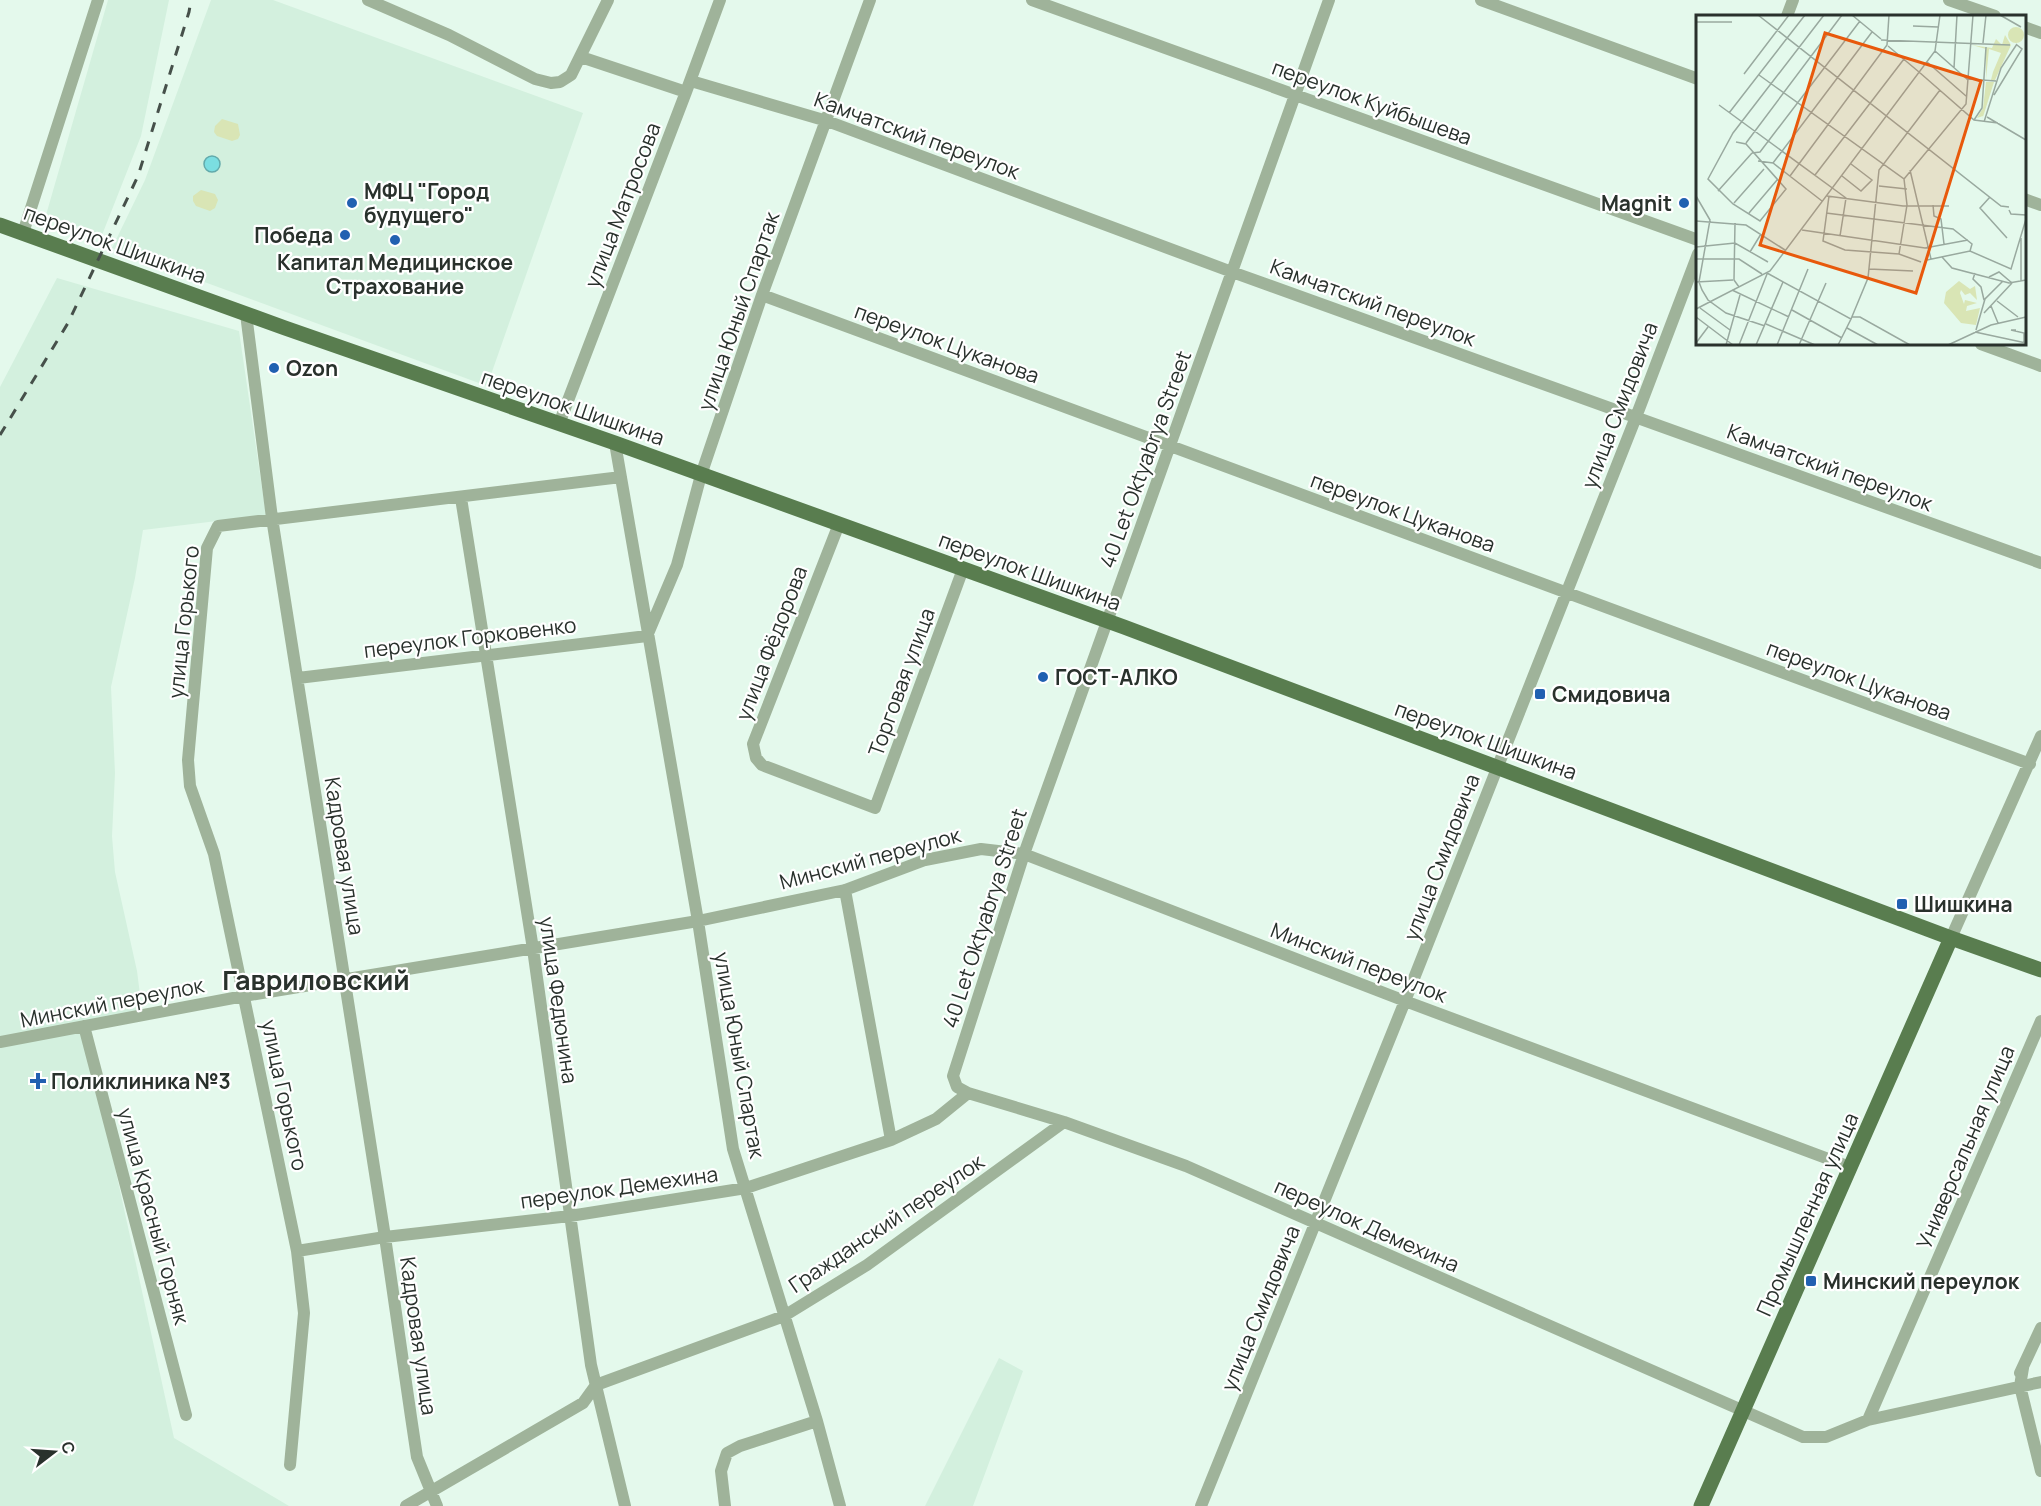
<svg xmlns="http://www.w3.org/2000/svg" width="2041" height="1506" font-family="Manrope,sans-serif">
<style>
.built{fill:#d3f0de}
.green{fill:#d9e5b5}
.water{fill:#7bdee1;stroke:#62aaab;stroke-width:1.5}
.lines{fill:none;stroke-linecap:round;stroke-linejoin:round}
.minor{stroke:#9fb39a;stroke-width:12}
.major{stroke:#597d4f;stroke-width:15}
.rail{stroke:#46504a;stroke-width:3;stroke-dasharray:10 10;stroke-linecap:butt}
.poi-dot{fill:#2160b1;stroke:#fff;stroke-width:2}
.labels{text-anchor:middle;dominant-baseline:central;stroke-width:4.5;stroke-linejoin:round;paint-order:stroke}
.street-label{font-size:21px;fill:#29312c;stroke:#fff}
.poi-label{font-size:21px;font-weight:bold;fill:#29312c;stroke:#fff;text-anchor:start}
.district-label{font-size:27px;font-weight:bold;fill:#29312c;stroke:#fff}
.inset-road{fill:none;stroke:#99a99f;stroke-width:1.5}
.view{fill:#e8590c;fill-opacity:0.15;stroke:#e8590c;stroke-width:3}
.inset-edge{fill:none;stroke:#29312c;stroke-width:3}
</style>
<rect width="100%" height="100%" fill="#e4f9ec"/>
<path class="built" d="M108 0H169L141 136 102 235 46 215Z
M211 0H273L583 113 487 386 112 248 145 180Z
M57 278 239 331 266 515 143 530 135 578 111 687 115 773 112 836 115 872 137 971 142 1010 85 1030 174 1438 289 1506H0V387Z
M999 1358 1023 1371 973 1506H925Z"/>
<path class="green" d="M222 119 238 124 240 135 238 139 232 141 217 136 214 132 215 126Z
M201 190 215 194 218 200 215 208 210 211 196 206 193 201V196Z"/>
<path class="water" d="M204 164a8 8 0 1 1 16 0a8 8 0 1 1-16 0Z"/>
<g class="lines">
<path class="minor" d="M368 0 449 35 535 79 551 83 560 82 571 75 608 0
M1032 0 1698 240
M1481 0 1698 79
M1949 0 1995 16
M1787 16 1793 0
M2024 27 2041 33
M581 57 686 92
M691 81 827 121 1232 272 2041 563
M2024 199 2041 205
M23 233 98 0
M762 295 2030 764
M246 314 272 518 385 1237 411 1417 417 1457 437 1506
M1981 344 2041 366
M559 424 686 92 720 0
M615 443 698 921 733 1149 817 1421 840 1506
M461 498 533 949 591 1365 625 1506
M839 524 753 744 756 758 762 765 875 808 963 569
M298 678 647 636 677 565 701 475 762 295 870 0
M845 890 891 1140
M1951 938 2041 736
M84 1026 186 1415
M0 1042 244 996 698 921 845 890 925 860 981 849 1024 854 1405 1001 1850 1167
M968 1093 1064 1122 1186 1166 1803 1437H1826L1868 1420 2041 1382
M297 1251 385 1237 570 1216 746 1188 891 1140 936 1119 968 1093 957 1087 953 1076 1024 854 1329 0
M2023 1368 2020 1386 2041 1471
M2020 1373 2041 1328
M1868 1420 2041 1021
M290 1465 304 1313 297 1251 214 854 190 786 188 760 207 548 218 526 621 477
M406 1506 583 1403 596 1385 784 1316 867 1265 1064 1122
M725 1506 721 1471 727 1453 740 1446 817 1421
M1201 1506 1405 1001 1636 417 1698 254"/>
<path class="major" d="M0 225 285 328 615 443 1124 627 1951 938 2041 970
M1701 1506 1951 938"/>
<path class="rail" d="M0 435 68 323 138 176 189 12 191 0"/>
</g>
<g class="poi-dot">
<circle cx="352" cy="203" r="6"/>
<circle cx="1684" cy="203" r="6"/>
<circle cx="345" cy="235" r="6"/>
<circle cx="395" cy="240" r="6"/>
<circle cx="274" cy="368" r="6"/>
<circle cx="1043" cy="677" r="6"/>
<rect x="1534" y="688" width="12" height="12" rx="3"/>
<rect x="1896" y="898" width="12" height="12" rx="3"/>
<path d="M35 1072h6v6h6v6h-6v6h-6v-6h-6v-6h6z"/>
<rect x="1805" y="1275" width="12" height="12" rx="3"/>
</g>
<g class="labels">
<g class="street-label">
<text transform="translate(1372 102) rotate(20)">переулок Куйбышева</text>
<text transform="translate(917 135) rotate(20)">Камчатский переулок</text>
<text transform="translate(622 205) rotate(-69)">улица Матросова</text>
<text transform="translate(115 244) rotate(20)">переулок Шишкина</text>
<text transform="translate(1373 302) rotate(20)">Камчатский переулок</text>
<text transform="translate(738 311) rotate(-71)">улица Юный Спартак</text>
<text transform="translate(947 343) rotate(20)">переулок Цуканова</text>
<text transform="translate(1619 405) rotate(-69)">улица Смидовича</text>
<text transform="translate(573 407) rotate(19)">переулок Шишкина</text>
<text transform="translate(1145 459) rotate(-70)">40 Let Oktyabrya Street</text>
<text transform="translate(1830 467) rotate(20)">Камчатский переулок</text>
<text transform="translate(1403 512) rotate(20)">переулок Цуканова</text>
<text transform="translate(1030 571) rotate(20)">переулок Шишкина</text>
<text transform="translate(183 622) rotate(-84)">улица Горького</text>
<text transform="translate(470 637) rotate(-7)">переулок Горковенко</text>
<text transform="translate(771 643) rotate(-69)">улица Фёдорова</text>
<text transform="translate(1859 680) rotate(20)">переулок Цуканова</text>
<text transform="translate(901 682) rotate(-70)">Торговая улица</text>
<text transform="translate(1486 740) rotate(20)">переулок Шишкина</text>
<text transform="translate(345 856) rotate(81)">Кадровая улица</text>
<text transform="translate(1441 857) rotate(-69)">улица Смидовича</text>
<text transform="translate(870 858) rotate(-15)">Минский переулок</text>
<text transform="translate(984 918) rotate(-72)">40 Let Oktyabrya Street</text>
<text transform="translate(1359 962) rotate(21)">Минский переулок</text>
<text transform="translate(559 1000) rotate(82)">улица Федюнина</text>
<text transform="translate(112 1002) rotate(-11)">Минский переулок</text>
<text transform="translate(740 1055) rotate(80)">улица Юный Спартак</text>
<text transform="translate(285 1095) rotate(78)">улица Горького</text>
<text transform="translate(1965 1147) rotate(-67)">Универсальная улица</text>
<text transform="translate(619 1187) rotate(-8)">переулок Демехина</text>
<text transform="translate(1807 1214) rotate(-66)">Промышленная улица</text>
<text transform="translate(154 1216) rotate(75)">улица Красный Горняк</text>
<text transform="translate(886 1223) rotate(-34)">Гражданский переулок</text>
<text transform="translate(1367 1225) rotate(24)">переулок Демехина</text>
<text transform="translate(1260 1308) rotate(-68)">улица Смидовича</text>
<text transform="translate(419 1336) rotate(82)">Кадровая улица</text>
</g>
<g class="poi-label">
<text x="364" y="191">МФЦ "Город<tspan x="364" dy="24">будущего"</tspan></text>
<text x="1672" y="203" text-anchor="end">Magnit</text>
<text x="333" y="235" text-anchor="end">Победа</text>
<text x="395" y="262" text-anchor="middle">Капитал Медицинское<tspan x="395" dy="24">Страхование</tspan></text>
<text x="286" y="368">Ozon</text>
<text x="1055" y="677">ГОСТ-АЛКО</text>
<text x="1552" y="694">Смидовича</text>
<text x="1914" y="904">Шишкина</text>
<text x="51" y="1081">Поликлиника №3</text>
<text x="1823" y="1281">Минский переулок</text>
</g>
<g class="district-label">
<text x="316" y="979">Гавриловский</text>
</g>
</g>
<g transform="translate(1696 15)">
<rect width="330" height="330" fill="#e4f9ec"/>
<path d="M312 20a8 8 0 1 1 16 0a8 8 0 1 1-16 0ZM309 20 315 30 299 65H295L297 57 305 38 293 34 290 64V34L276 30 296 33 300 24 306 30ZM290 67H298L286 105 287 101 281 103 287 93ZM263 266 274 274 279 271 281 285 274 278 269 280 265 275 264 278 268 289 269 285 281 288 271 291 270 296 284 293 280 310 265 308 248 288 250 277Z" fill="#d9e5b5"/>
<path class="inset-road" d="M62 0 305 191 313 192M156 0 185 24M304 0 325 12M0 7H36M217 11 242 12M185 25 314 30M287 28 290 0M192 31 223 57M239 36 272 65M231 47 270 81M258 53 261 0M223 57 278 105 302 108M48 59 93 0M63 60 208 164 211 190 203 239M272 64 300 66M298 80 326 34 321 30M23 90 150 183 144 221M33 98 109 0M291 102 330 125M278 105 286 93 290 32M288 107 305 53 321 29M40 127 50 129 90 174 64 206 37 189 12 164 37 118 128 0M50 128 146 0M56 138 64 137 164 6M62 146 77 148 126 186M77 148 176 17M214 155 235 244M119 160 208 44M94 161 191 30 193 0M146 161 165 176 176 165 155 149M208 164 270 89 277 0M183 171 211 174M22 176 56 138M0 181 14 205 3 267 6 275 12 285 30 298 69 311M131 181 207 191H253M133 181 127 226 149 235 203 239 225 247M294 182 284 193 311 223M38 188 68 154M237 190 238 201 245 204 248 229M313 195 315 199 330 200M53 198 81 165M130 198 257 214 276 229 274 236M0 206 50 210 89 235M39 208 38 265 43 272M106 215 229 233 272 225M0 232 39 228 72 247M54 237 65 219M246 242 256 253 313 268 330 265M0 244H43L66 259M231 245 274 236 315 254 330 204M173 254 217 256M71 258 155 304 142 330M279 258 277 264 285 272 288 285M293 262 303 257 316 268M325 266V223M0 267 37 265M36 275 93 302M301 286 322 302M295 291 302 308M4 293 34 315M0 294 74 256 239 36 244 0M96 295 146 323M288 298 316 268M0 302 37 330M156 302H164L214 330M155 304 172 263 183 155 244 75M70 309 119 330M151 313 182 330M280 315 289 284 307 266M320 315H315L328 318V327M279 317 330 328M0 328 12 312M30 330 44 280M43 330 71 259M60 330 87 267M81 330 112 254M103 330 130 268M252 330 295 310 330 302"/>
<path class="view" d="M129 18 285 66 220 278 64 230Z"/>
<rect width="330" height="330" class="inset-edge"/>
</g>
<g transform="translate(54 1452) rotate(73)" stroke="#ffffff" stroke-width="4.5" paint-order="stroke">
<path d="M0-4.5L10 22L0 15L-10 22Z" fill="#29312c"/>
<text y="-9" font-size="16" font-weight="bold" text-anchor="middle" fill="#29312c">С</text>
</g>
</svg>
